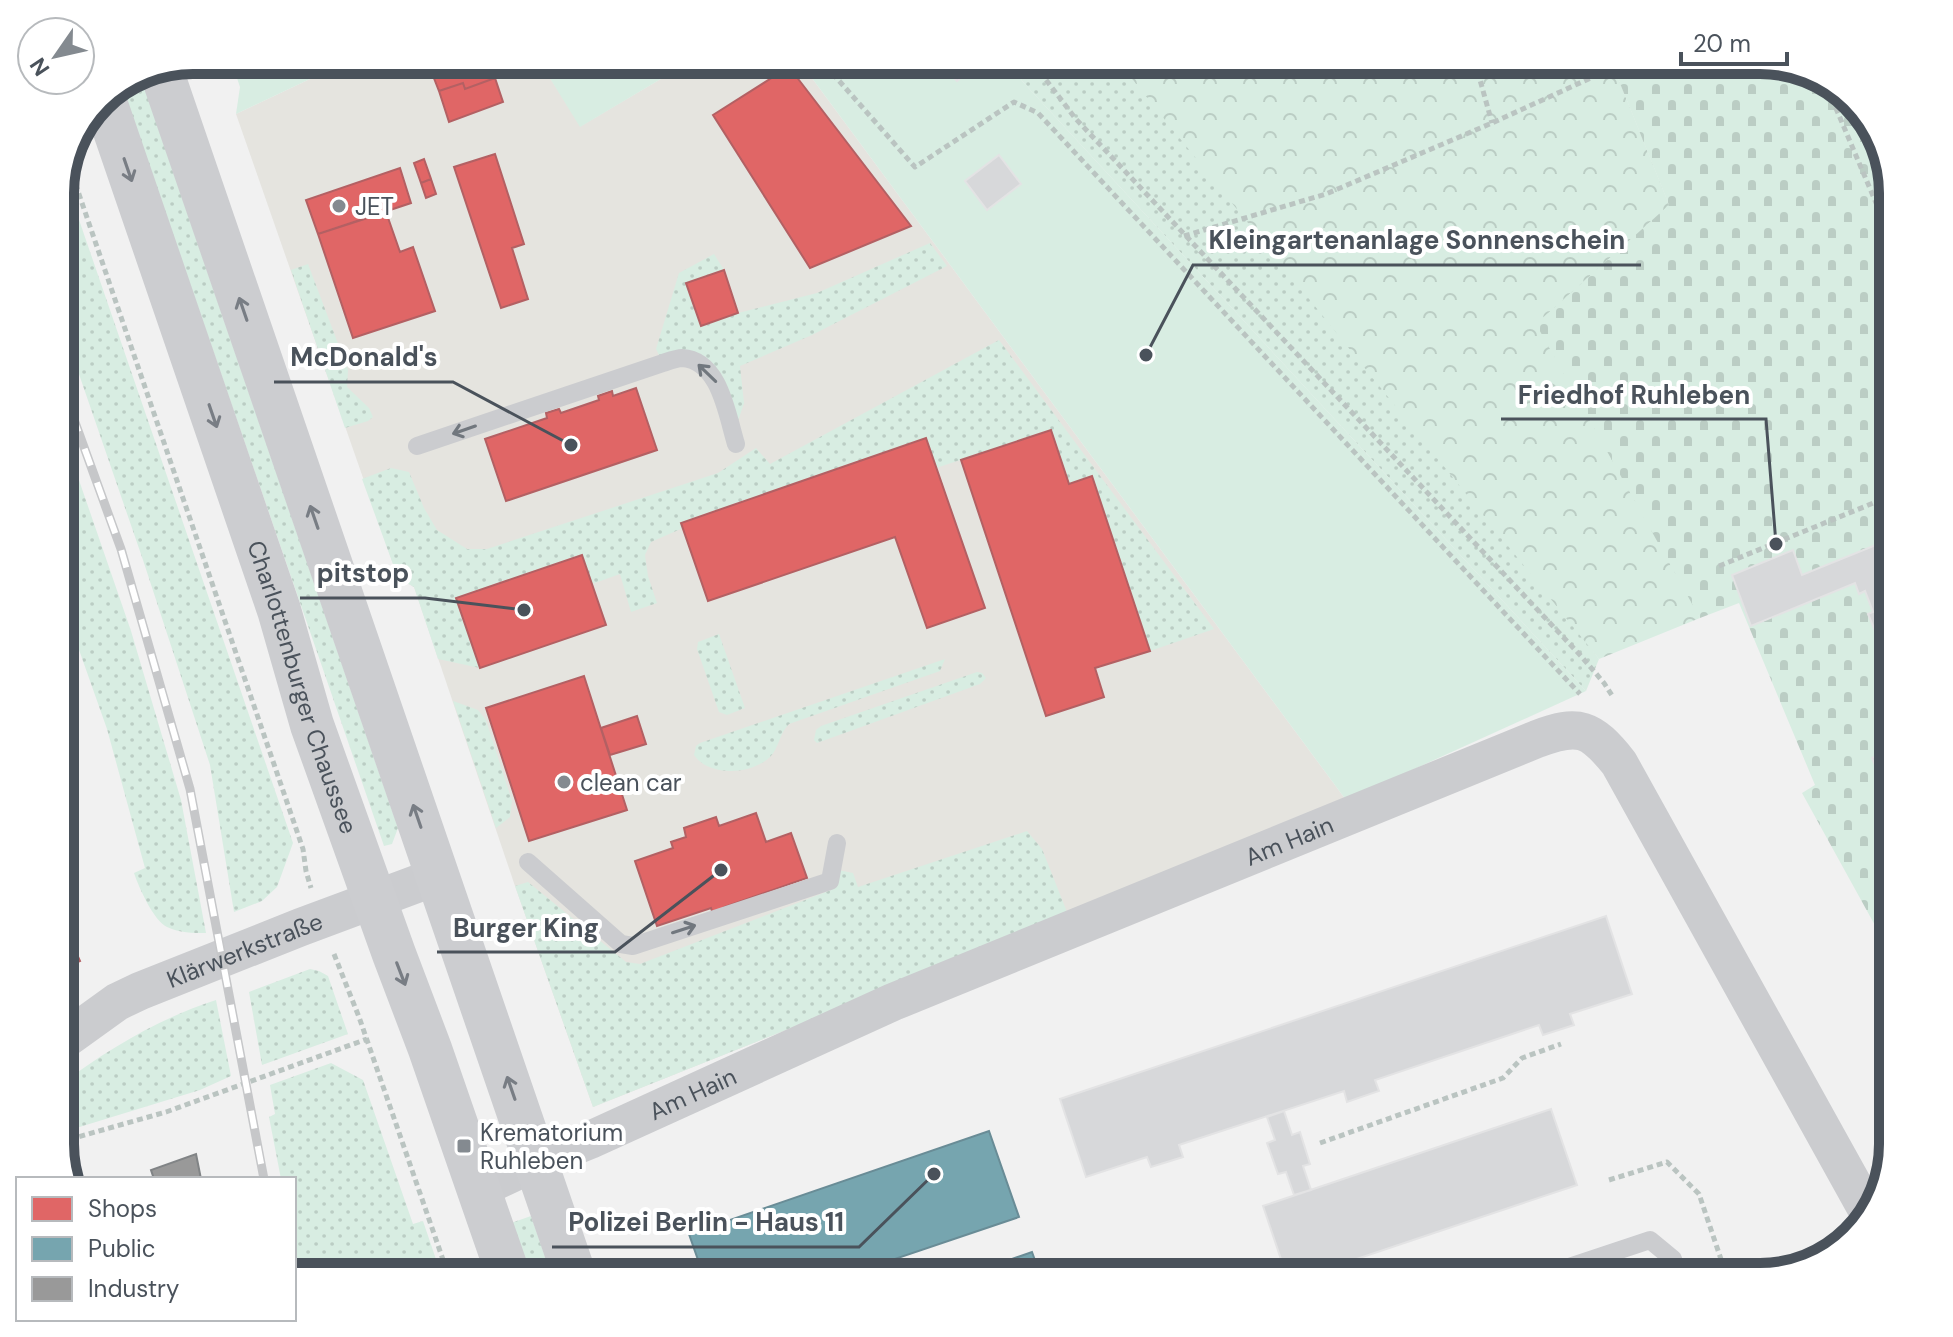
<svg xmlns="http://www.w3.org/2000/svg" width="1953" height="1337" font-family="'DM Sans',sans-serif">
<style>
.commercial{fill:#e5e4df}
.grass{fill:url(#grass-dots)}
.forest{fill:url(#forest-crowns)}
.cemetery{fill:url(#cemetery-stones)}
.garden{fill:#d8ede2}
.shops{fill:#e06666;stroke:#b36063;stroke-width:2}
.public{fill:#76a5af;stroke:#698c96;stroke-width:2}
.industry{fill:#999;stroke:#818486;stroke-width:2}
.building{fill:#d7d8da;stroke:#e3e3e4;stroke-width:2}
.lines{fill:none;stroke-linecap:round;stroke-linejoin:round}
.path{stroke:#bac4c1;stroke-width:5;stroke-dasharray:6 4;stroke-linecap:butt}
.service{stroke:#cbcccf;stroke-width:18}
.minor{stroke:#cbcccf;stroke-width:38}
.secondary{stroke:#cccdd0;stroke-width:44}
.rail-casing{stroke:#c6c7c9;stroke-width:9}
.rail{stroke:#fff;stroke-width:6;stroke-dasharray:18;stroke-linecap:butt}
.oneway{stroke:#787d84}
.oneway2{stroke:#71777e}
.poi-dot{fill:#848a90;stroke:#fff;stroke-width:3}
.labels{text-anchor:middle;dominant-baseline:central;stroke-width:8;stroke-linejoin:round;paint-order:stroke}
.poi-label{font-size:24px;fill:#4a525b;stroke:#fff;text-anchor:start}
.street-label{font-size:24px;fill:#4a525b;stroke:#fff}
.rim{fill:none;stroke:#4a525b;stroke-width:10}
.leader{fill:none;stroke:#4a525b;stroke-width:3}
.callout-dot{fill:#4a525b;stroke:#fff;stroke-width:3}
.callout-label{font-size:26px;text-anchor:middle;font-weight:bold;fill:#4a525b;stroke:#fff;stroke-width:8;stroke-linejoin:round;paint-order:stroke}
</style>
<defs>
<pattern id="grass-dots" width="8" height="8" patternUnits="userSpaceOnUse" patternTransform="scale(2)"><rect width="8" height="8" fill="#d8ede2"/><path d="M2 2h.1M6 6h.1" fill="none" stroke="#bbcdc4" stroke-width="1.8" stroke-linecap="round"/></pattern>
<pattern id="forest-crowns" width="20" height="18" patternUnits="userSpaceOnUse" patternTransform="scale(2)"><rect width="20" height="18" fill="#d8ede2"/><path d="M2 6a3 3 0 1 1 6 0M12 15a3 3 0 1 1 6 0" fill="none" stroke="#bbcdc4"/></pattern>
<pattern id="cemetery-stones" width="16" height="16" patternUnits="userSpaceOnUse" patternTransform="scale(2)"><rect width="16" height="16" fill="#d8ede2"/><path d="M2 7V4a2 2 0 0 1 4 0v3zM10 15v-3a2 2 0 0 1 4 0v3z" fill="#bbcdc4"/></pattern>
</defs>
<rect width="100%" height="100%" fill="#f1f1f1"/>
<path class="commercial" d="M803 66 1346 800 1069 917 593 1107 515 886 414 587 398 578 236 114 331 69 543 67 581 126 681 67Z"/>
<path class="grass" d="M1611 61 1669 205 1700 615 1593 651 1599 659 1586 691 1023 82 1010 65Z
M139 72 398 828 392 844 384 846 121 84Z
M64 176 293 843 277 887 262 901 234 912 210 765 143 560 60 319V185Z
M930 243 947 266 812 335 740 366 744 403 735 430 720 376 660 357 656 349 679 273 714 254 724 270 686 284 701 326 738 313 817 293Z
M308 264 348 370 347 387 369 408 373 417 368 421 345 428 291 270Z
M999 340 1214 629 1150 651 1091 476 1069 484 1051 430 936 468 925 438 681 523 683 528 651 542 645 555 648 576 657 603 631 612 620 574 592 584 582 555 456 598 480 668 438 659 414 587 398 578 362 479 391 468 409 472 424 508 437 530 467 549H487L718 473 756 448 770 464Z
M60 425 131 631 181 800 206 933C192 933 180 933 167 927 154 921 139 888 134 873L145 868 107 729 60 596Z
M719 634 745 708 727 715 719 712 697 649 698 642Z
M945 659 940 671 789 724C779 734 779 748 770 757 751 775 709 777 694 755L696 746 700 743Z
M977 672 982 673 986 678 980 684 817 743 814 740 816 730 821 726Z
M453 701 478 710 486 720 512 801 510 817 496 828Z
M1027 831 1042 849 1069 917 593 1107 515 886 528 882 626 962 640 964 831 890 838 870 853 873 858 887Z
M310 969 319 971 328 976 348 1034 262 1065 249 992Z
M216 1000 231 1076 200 1090 60 1133V1085C108 1049 160 1018 216 1000Z
M331 1063 363 1080 413 1224 423 1221 442 1277H300L294 1245V1179H281L269 1117 275 1114 270 1085Z
M531 1216 552 1277H530L511 1223Z"/>
<path class="forest" d="M1611 61 1669 205 1536 324 1700 618 1599 659 1120 64Z"/>
<path class="cemetery" d="M1760 60 1834 83 1879 134 1893 192V958L1802 793 1815 785 1739 603 1700 618 1536 324 1669 205 1611 61Z"/>
<path class="garden" d="M1010 65 1023 82 1586 691 1346 800 803 66Z
M543 67H681L580 127Z
M234 69H331L236 114 240 87Z"/>
<path class="shops" d="M789 67 911 226 810 268 713 115Z
M430 68H491L495 78 465 89 463 83 439 91Z
M495 78 503 102 449 122 439 91 463 83 465 89Z
M495 154 524 244 512 248 528 299 501 308 454 167Z
M424 159 431 179 421 183 414 163Z
M400 168 411 203 318 234 306 200Z
M431 179 436 194 426 198 421 183Z
M386 212 400 252 413 247 435 311 353 338 318 234Z
M724 270 738 313 701 326 686 283Z
M636 388 657 450 506 501 485 439 547 418 546 413 559 409 561 413 599 400 598 396 612 391 613 396Z
M1051 430 1069 484 1092 476 1150 651 1095 668 1104 697 1046 716 961 460Z
M926 438 985 608 927 628 895 537 708 601 681 523Z
M582 555 606 625 480 668 456 598Z
M584 676 627 810 529 841 486 708Z
M637 716 646 744 610 755 601 728Z
M756 813 766 842 791 833 807 878 724 907 714 917 711 908 657 926 635 861 673 848 671 842 686 837 684 828 716 817 719 826Z
M60 917 80 961 60 970Z"/>
<path class="public" d="M989 1131 1019 1217 865 1269 868 1277H704L689 1234Z
M1032 1252 1041 1277H961Z"/>
<path class="industry" d="M196 1154 201 1179H154L151 1170Z"/>
<path class="building" d="M942 65H976L957 81Z
M999 155 1021 184 987 210 965 181Z
M1893 538V645L1883 650 1868 614 1873 612 1865 591 1859 594 1855 583 1751 626 1732 575 1793 550 1802 575Z
M1893 750V808L1872 758Z
M1606 916 1632 994 1570 1014 1574 1025 1543 1035 1539 1025 1375 1080 1379 1091 1347 1102 1344 1091 1179 1145 1183 1157 1151 1167 1147 1157 1086 1177 1060 1099Z
M1551 1109 1577 1185 1303 1277H1287L1263 1206Z
M1284 1111 1292 1135 1300 1132 1310 1164 1303 1166 1311 1190 1294 1195 1286 1172 1278 1174 1267 1143 1275 1140 1267 1117Z"/>
<g class="lines">
<path class="path" d="M1475 62 1492 123
M1034 64 1075 118 1581 656 1604 683 1613 697
M826 66 915 167 1014 102 1038 113 1580 694
M1824 80 1893 243
M69 165 303 849 306 871 311 888
M1184 236 1326 194 1492 123 1628 61
M1719 566 1893 495
M334 954 359 1017 449 1277
M60 1142 166 1112 367 1039
M1320 1143 1503 1078 1522 1058 1561 1044
M1609 1180 1667 1162 1699 1194 1727 1277"/>
<path class="service" d="M417 446 663 363C669 361 677 358 682 358 720 360 727 415 736 444
M528 862 621 944 633 946 830 881 837 843
M1539 1277 1650 1240 1673 1259 1679 1277"/>
<g class="minor">
<path id="s1" d="M60 1043 117 1002 140 991 301 927 438 876"/>
<path id="s2" d="M479 1189 536 1162 590 1140 893 1002 1537 739C1579 723 1591 728 1619 763L1871 1217"/>
</g>
<g class="secondary">
<path d="M161 70 575 1277"/>
<path id="s3" d="M103 96 279 610 312 725 394 954 430 1049 509 1277"/>
</g>
<g class="rail-casing">
<path id="rail" d="M60 381 121 549 190 789 264 1179"/>
</g>
<use href="#rail" class="rail"/>
</g>
<defs><path id="oneway-shaft" d="M-6 0H5M1.5-3L5.5 0L1.5 3" fill="none" stroke-width="1.6" stroke-linecap="round" stroke-linejoin="round" transform="scale(2)"/></defs>
<g class="oneway">
<use href="#oneway-shaft" transform="translate(128 170) rotate(71)"/>
<use href="#oneway-shaft" transform="translate(243 309) rotate(-109)"/>
<use href="#oneway-shaft" transform="translate(213 416) rotate(71)"/>
<use href="#oneway-shaft" transform="translate(314 517) rotate(-109)"/>
<use href="#oneway-shaft" transform="translate(417 816) rotate(-109)"/>
<use href="#oneway-shaft" transform="translate(401 974) rotate(69)"/>
<use href="#oneway-shaft" transform="translate(511 1088) rotate(-109)"/>
</g>
<g class="oneway2">
<use href="#oneway-shaft" transform="translate(707 373) rotate(-136)"/>
<use href="#oneway-shaft" transform="translate(464 430) rotate(161)"/>
<use href="#oneway-shaft" transform="translate(684 929) rotate(-18)"/>
</g>
<g class="poi-dot">
<circle cx="339" cy="206" r="8"/>
<circle cx="564" cy="782" r="8"/>
<rect x="456" y="1138" width="16" height="16" rx="4"/>
</g>
<g class="labels">
<g class="poi-label">
<text x="355" y="206">JET</text>
<text x="580" y="782">clean car</text>
<text x="480" y="1132">Krematorium<tspan x="480" dy="28">Ruhleben</tspan></text>
</g>
<g class="street-label">
<text stroke="none"><textPath href="#s3" startOffset="624">Charlottenburger Chaussee</textPath></text>
<text stroke="none"><textPath href="#s2" startOffset="882">Am Hain</textPath></text>
<text stroke="none"><textPath href="#s1" startOffset="208">Klärwerkstraße</textPath></text>
<text stroke="none"><textPath href="#s2" startOffset="234">Am Hain</textPath></text>
</g>
</g>
<path d="M0 0H1953V1337H0ZM193 74H1760A119 119 0 0 1 1879 193V1144A119 119 0 0 1 1760 1263H193A119 119 0 0 1 74 1144V193A119 119 0 0 1 193 74Z" fill="#fff" fill-rule="evenodd"/>
<path class="rim" d="M193 74H1760A119 119 0 0 1 1879 193V1144A119 119 0 0 1 1760 1263H193A119 119 0 0 1 74 1144V193A119 119 0 0 1 193 74Z"/>
<path class="leader" d="M1146 355L1193 265H1641M571 445L453 382H274M1776 544L1766 419H1501M524 610L425 598H300M721 870L615 952H437M934 1174L859 1247H552"/>
<g class="callout-dot">
<circle cx="1146" cy="355" r="8"/>
<circle cx="571" cy="445" r="8"/>
<circle cx="1776" cy="544" r="8"/>
<circle cx="524" cy="610" r="8"/>
<circle cx="721" cy="870" r="8"/>
<circle cx="934" cy="1174" r="8"/>
</g>
<g class="callout-label">
<text x="1417" y="249">Kleingartenanlage Sonnenschein</text>
<text x="364" y="366">McDonald's</text>
<text x="1634" y="404">Friedhof Ruhleben</text>
<text x="363" y="582">pitstop</text>
<text x="526" y="937">Burger King</text>
<text x="706" y="1231">Polizei Berlin - Haus 11</text>
</g>
<rect x="16" y="1177" width="280" height="144" fill="#ffffff" stroke="#b7babd" stroke-width="2"/>
<rect x="32" y="1197" width="40" height="24" fill="#e06666" stroke="#b7babd" stroke-width="2"/>
<text x="88" y="1217" font-size="24" fill="#4a525b">Shops</text>
<rect x="32" y="1237" width="40" height="24" fill="#76a5af" stroke="#b7babd" stroke-width="2"/>
<text x="88" y="1257" font-size="24" fill="#4a525b">Public</text>
<rect x="32" y="1277" width="40" height="24" fill="#999999" stroke="#b7babd" stroke-width="2"/>
<text x="88" y="1297" font-size="24" fill="#4a525b">Industry</text>
<g transform="translate(56 56) rotate(236)"><circle r="38" fill="#ffffff" stroke="#b7babd" stroke-width="2"/>
<path d="M0-6L14 30L0 20L-14 30Z" fill="#848a90"/>
<text y="-12" font-size="22" font-weight="bold" text-anchor="middle" fill="#4a525b">N</text>
</g>
<path d="M1681 52v12h106v-12" fill="none" stroke="#4a525b" stroke-width="4"/>
<text x="1693" y="52" font-size="24" fill="#4a525b" stroke="#ffffff" stroke-width="6" paint-order="stroke">20 m</text>
</svg>
